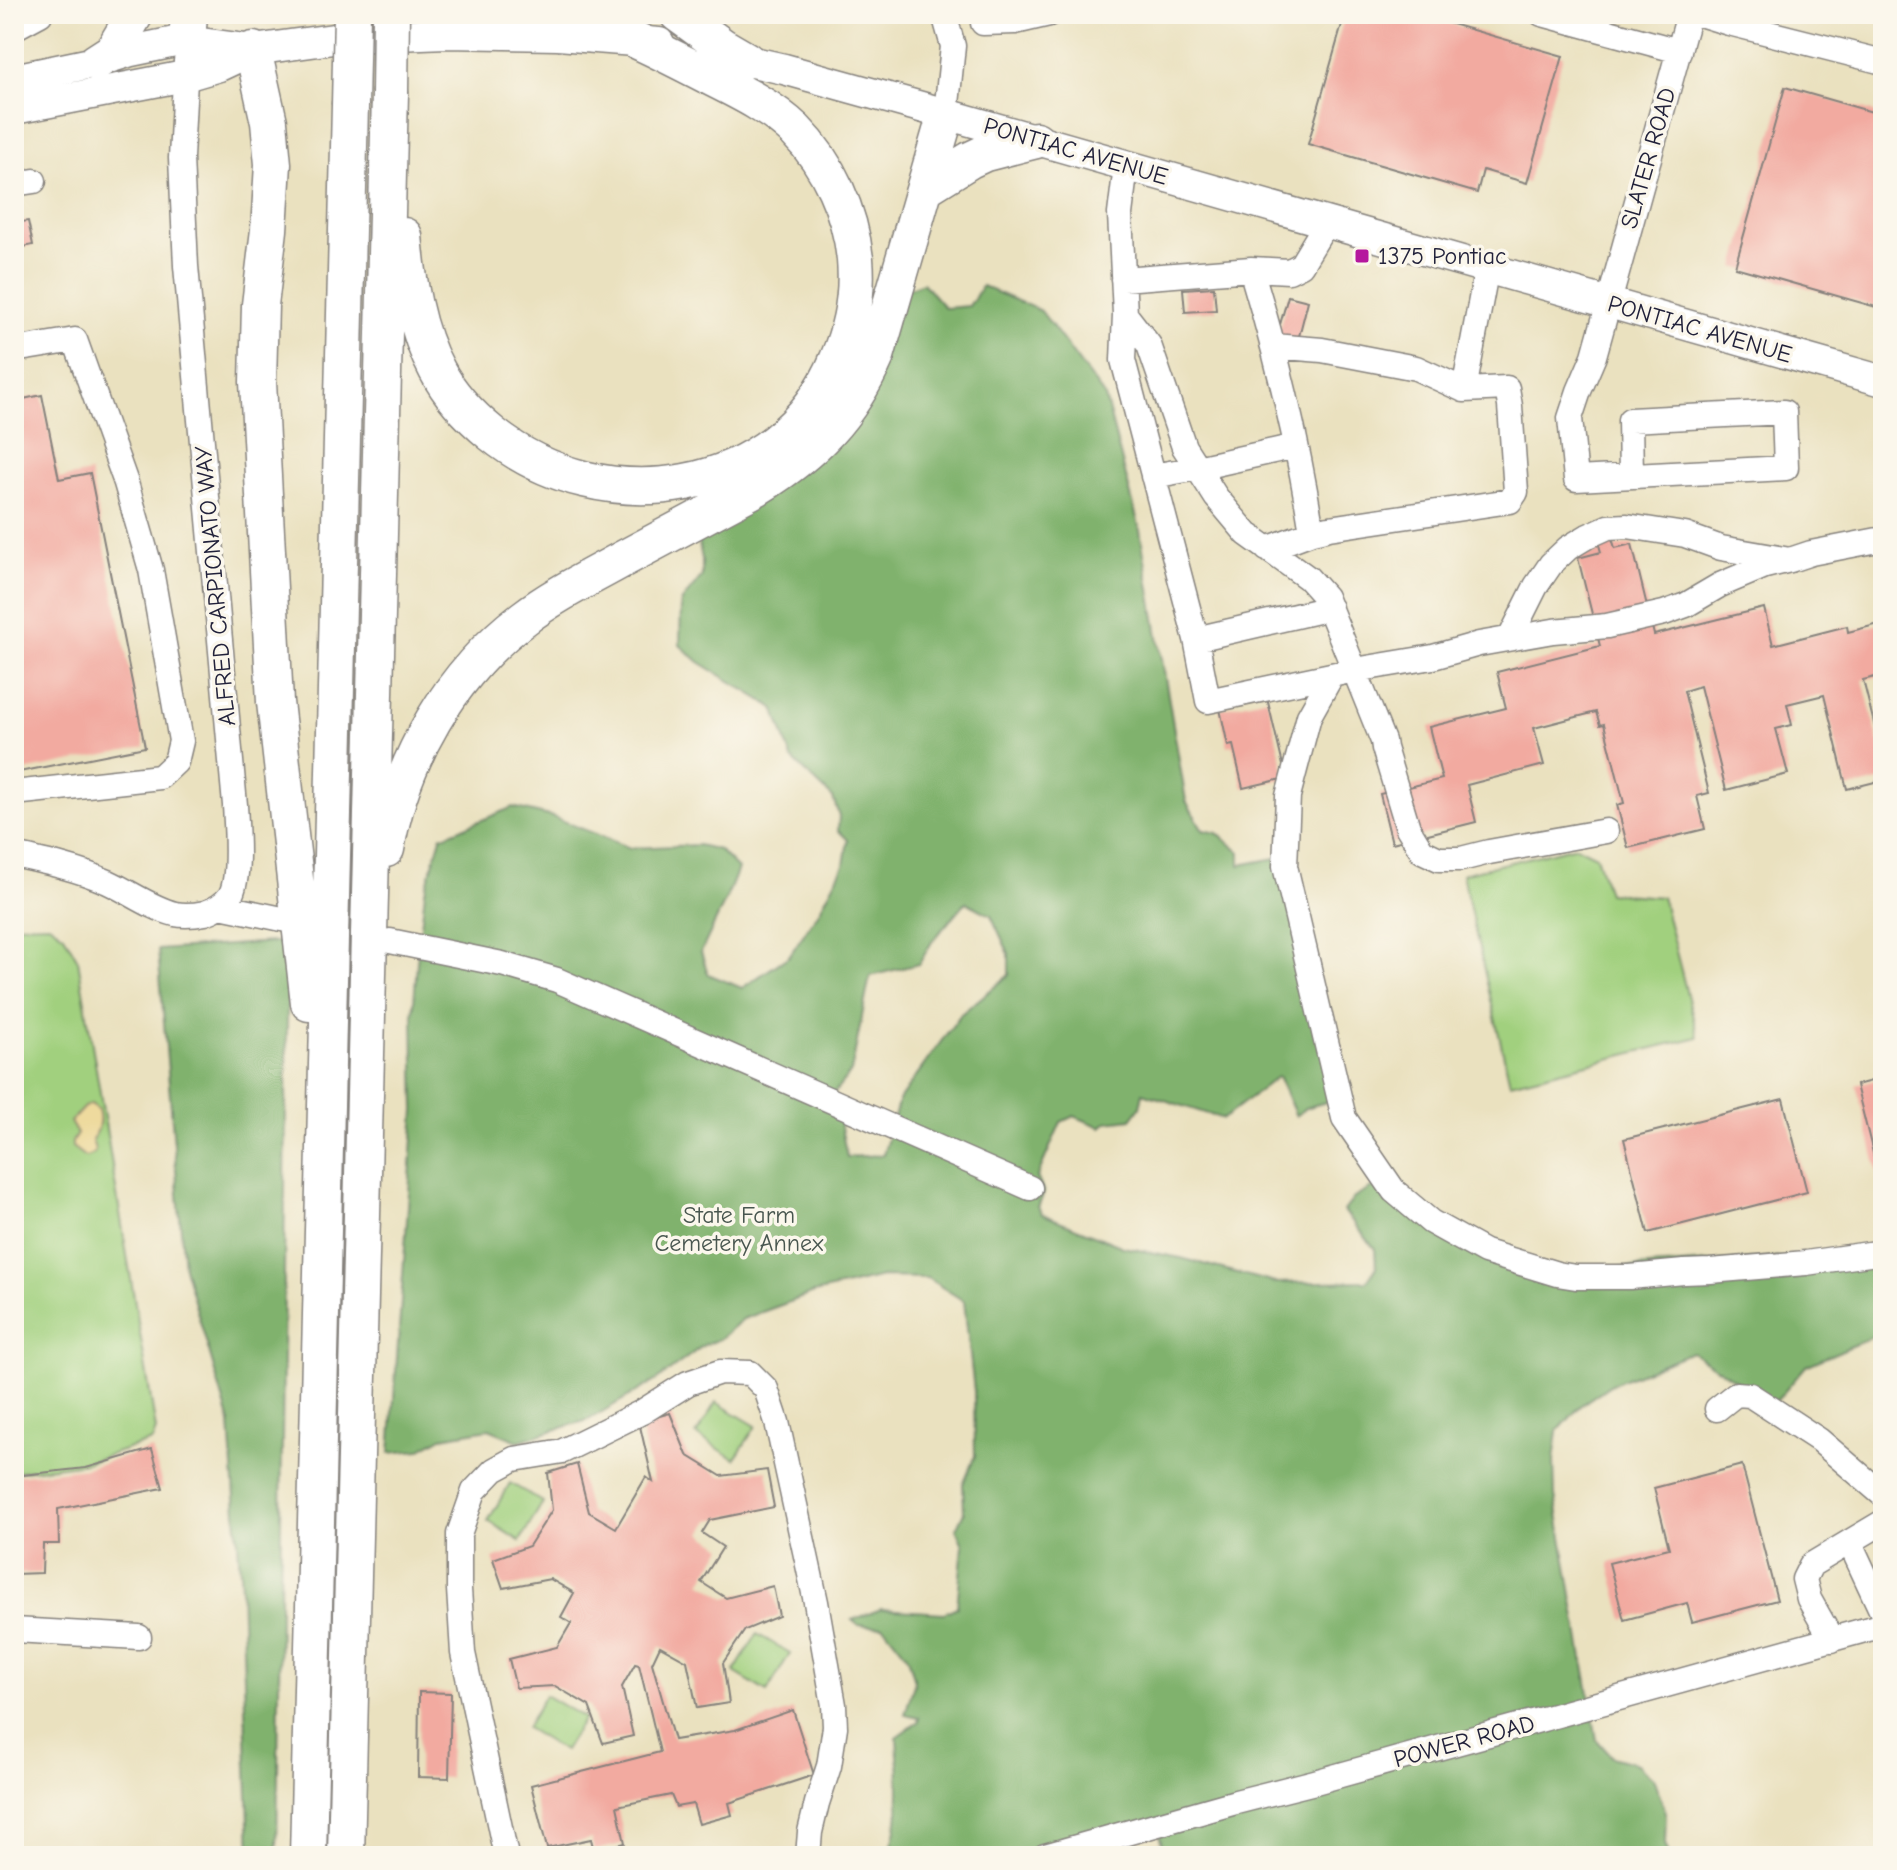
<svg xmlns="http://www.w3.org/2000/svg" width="1897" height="1870" font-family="'Comic Neue',sans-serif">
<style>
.green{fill:#a1d07e;stroke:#62795c;stroke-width:2}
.forest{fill:#80b26d;stroke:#516a54;stroke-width:2;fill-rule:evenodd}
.sand{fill:#eeda9e;stroke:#887e6c;stroke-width:2}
.building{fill:#f2aaa0}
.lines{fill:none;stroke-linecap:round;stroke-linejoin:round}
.minor-casing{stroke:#86827d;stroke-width:27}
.major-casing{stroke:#86827d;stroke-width:33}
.highway-casing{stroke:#86827d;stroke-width:39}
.minor{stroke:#fff;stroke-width:24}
.major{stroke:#fff;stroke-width:30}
.highway{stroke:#fff;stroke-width:36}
.highway-bridge-casing{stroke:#86827d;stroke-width:39;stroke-linecap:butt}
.highway-bridge{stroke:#fff;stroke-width:36}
.poi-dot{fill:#b5179e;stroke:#fbf7ec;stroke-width:3}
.labels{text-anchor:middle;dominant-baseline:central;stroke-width:7;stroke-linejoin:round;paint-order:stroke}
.street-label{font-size:24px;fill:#22223b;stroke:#fbf7ec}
.poi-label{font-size:24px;fill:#22223b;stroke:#fbf7ec;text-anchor:start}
.park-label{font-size:24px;fill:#48564f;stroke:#fbf7ec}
</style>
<rect width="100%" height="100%" fill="#fbf7ec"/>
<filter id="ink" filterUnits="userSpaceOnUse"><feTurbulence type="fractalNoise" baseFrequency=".0125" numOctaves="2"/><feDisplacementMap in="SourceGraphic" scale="16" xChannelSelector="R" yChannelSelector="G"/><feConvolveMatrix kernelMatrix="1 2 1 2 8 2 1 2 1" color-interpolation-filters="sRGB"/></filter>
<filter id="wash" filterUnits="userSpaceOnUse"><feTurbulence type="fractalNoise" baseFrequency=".006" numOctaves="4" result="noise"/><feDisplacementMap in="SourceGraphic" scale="32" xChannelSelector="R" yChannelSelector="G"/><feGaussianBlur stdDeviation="1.8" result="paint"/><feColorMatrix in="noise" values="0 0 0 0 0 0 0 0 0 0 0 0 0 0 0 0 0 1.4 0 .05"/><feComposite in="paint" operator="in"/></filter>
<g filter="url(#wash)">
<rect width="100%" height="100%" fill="#eae1bf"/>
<path class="green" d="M1576 846 1596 856 1608 893 1662 897 1698 1037 1510 1083 1462 874Z
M49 924 64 935 78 960 156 1430 152 1441 85 1463 14 1472V925Z
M716 1402 756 1426 735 1459 696 1435Z
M510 1483 543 1502 520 1541 488 1521Z
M757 1634 790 1653 767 1692 734 1672Z
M545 1695 584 1718 564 1751 526 1728Z"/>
<path class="forest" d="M923 283 945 308 969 306 982 286 1041 311 1105 397 1140 530 1186 801 1203 830 1217 833 1240 852V865L1282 857 1344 1097 1305 1108 1296 1116 1278 1076 1223 1119 1143 1093 1140 1107 1131 1119 1107 1122 1101 1127 1074 1116 1061 1122 1037 1177 1044 1193 1038 1207 1042 1214 1123 1247 1181 1258 1275 1283 1367 1281 1376 1267 1375 1249 1344 1211 1354 1198 1386 1180 1404 1197 1549 1272 1883 1252V1332L1806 1366 1773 1405 1692 1352 1610 1385 1581 1405 1558 1431 1554 1460 1555 1496 1597 1740 1612 1757 1637 1764 1653 1778 1666 1812 1665 1844 1670 1856H1166L1156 1826 1040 1856H888C903 1822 899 1774 897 1737L918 1722 919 1717 905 1714 915 1681 908 1657 884 1627 858 1625 852 1620 881 1609 944 1613 957 1607 963 1545 956 1529 964 1512 963 1484 975 1456 974 1391 964 1301 927 1278 882 1277 814 1293 743 1319 720 1339 704 1345 657 1380 588 1420 518 1441 489 1429 442 1437 419 1450 390 1453 415 1110 413 1016 417 962 425 891 441 837 513 807 553 817 630 848 698 845 719 850 738 869 726 899 701 952 708 974 742 988 789 956 818 913 844 865 848 840 838 830 839 816 833 798 792 759 774 708 699 662 680 645 681 602 702 576V559L695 523 901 291ZM966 902 991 915 1009 954V975L961 1014 899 1100 883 1155 847 1157 834 1093 851 1072 870 976 919 964 933 940Z
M288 941 277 1856H250L241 1588 230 1423 184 1267 158 950Z"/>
<path class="sand" d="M91 1104 98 1109C101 1120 100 1130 92 1139 93 1147 101 1155 85 1157L72 1147V1142L77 1134 70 1122 84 1107Z"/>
<g id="blocks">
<path class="building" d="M1345 14H1417L1563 56 1527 183 1483 170 1477 193 1308 144Z
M1785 87 1883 115V309L1735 267Z
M28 221 33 245 14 249V223Z
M1214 287 1216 310 1185 312 1183 289Z
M1288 296 1308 301 1297 344 1276 339Z
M42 395 59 479 90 473 145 747 14 773V401Z
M1612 538 1615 548 1632 544 1654 635 1764 608 1773 645 1847 626 1848 632 1883 623V675L1863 680 1883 759V780L1847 789 1824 695 1787 704 1792 725 1776 729 1788 774 1726 790 1700 686 1684 691 1709 793 1697 796 1705 829 1628 848 1617 805 1624 803 1604 724 1600 725 1596 712 1534 728 1544 765 1467 785 1476 822 1392 843 1380 794 1442 779 1429 727 1506 708 1497 672 1600 646 1578 558 1601 552 1598 541Z
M1267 698 1286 778 1243 788 1233 745 1228 746 1220 709Z
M1883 1078V1176L1879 1177 1856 1085Z
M1783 1099 1807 1192 1648 1233 1624 1139Z
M670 1413 687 1455 721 1476 767 1470 774 1507 710 1520 702 1533 723 1547 701 1582 726 1598 773 1586 779 1616 745 1630 723 1663 729 1703 697 1708 687 1661 660 1646 652 1663 674 1740 735 1730 793 1710 814 1775 729 1803 732 1815 699 1824 693 1804 676 1807 671 1795 617 1806 625 1843 594 1851 591 1839 547 1848 531 1785 660 1752 639 1665 635 1664 622 1687 633 1736 603 1743 589 1706 555 1686 516 1688 509 1659 557 1647 571 1623 561 1617 574 1593 550 1579 503 1588 493 1559 529 1546 552 1510 548 1473 577 1464 589 1512 616 1528 646 1477 653 1482 639 1422Z
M152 1449 163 1488 58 1509 59 1544H43L42 1573 14 1574V1476L86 1468Z
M1742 1465 1777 1600 1692 1622 1687 1603 1624 1620 1609 1563 1669 1548 1654 1488Z
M419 1692 451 1693 449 1778 418 1777Z"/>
</g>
</g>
<g filter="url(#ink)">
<use href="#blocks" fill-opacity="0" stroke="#86827d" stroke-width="2"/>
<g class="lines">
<g class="minor-casing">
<path id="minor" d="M944 14 953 46 946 114
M983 14V23L1015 22 1049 14
M1542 14 1679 51
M1700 14 1729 23 1883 62
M14 28 40 14
M1126 166 1120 214 1125 314 1123 360 1196 639 1208 701 1355 670 1433 657 1479 644 1553 631 1607 626 1664 613 1686 605 1720 585 1765 566 1790 560
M14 184 34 181
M1251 269C1277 355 1298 443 1312 532
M1123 279 1251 269 1289 271 1301 265 1327 222
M1125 314 1149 345 1184 447 1216 497 1247 534 1308 578 1325 597 1383 741 1384 748 1408 828 1422 851 1439 859H1461L1489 852 1606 831
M1273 346 1322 350 1416 368 1464 390
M14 350 75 340 126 483 151 570 181 741 176 762 160 777 14 793
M1631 475 1630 420 1784 412 1786 468 1576 479 1570 418 1579 391 1594 356 1689 14
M1153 476 1197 468 1296 446
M1267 549 1312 532 1329 528 1510 501 1516 492 1510 406 1507 388 1464 390 1487 267
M1510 638 1536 586 1551 564 1568 548 1588 536 1608 527 1627 526 1685 535 1721 548 1790 560 1811 553 1883 539
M1196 639 1330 608
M1332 675 1309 716 1288 796 1285 866 1344 1118 1394 1191 1431 1222 1485 1252 1557 1274 1576 1277H1630L1684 1272 1710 1271 1806 1263 1883 1252
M14 855C46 862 78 869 108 882 130 892 151 908 175 914 184 916 195 915 205 913 214 910 224 904 230 896 241 878 236 826 235 805L186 266 181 158 186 61
M220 906 287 920
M390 941 502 964 557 980 1030 1188
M1717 1409 1736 1394 1750 1395 1819 1440 1883 1495
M1850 1543 1883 1614
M14 1630 139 1637
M1832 1640 1809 1599 1804 1579 1811 1565 1883 1522
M506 1856 463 1653 459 1589V1534L474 1491 494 1470 514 1459 563 1451 642 1412 688 1383 720 1372 750 1373 766 1389 777 1422 816 1602 834 1705 835 1727 829 1766 817 1803 810 1832 808 1856
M1045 1856 1236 1802 1315 1782 1883 1625"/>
</g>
<g class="major-casing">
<path id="major" d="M722 55 784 69 946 114 1883 381
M14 79 96 62 131 51 175 42 201 43 253 50 348 37 446 33 558 35 659 43
M14 109 185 76 219 66 253 50"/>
</g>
<g class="highway-casing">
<path id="highway" d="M678 14 722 46 746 60
M187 42 189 14
M253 50 269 122 273 164 269 230 260 305 258 382 275 702 309 1003
M96 62 113 51 135 14
M925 188 970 160 985 153 1036 140
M404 236C408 281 415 330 437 370 450 395 470 416 492 434 603 523 781 498 838 359 852 327 858 294 855 259 850 212 829 164 795 130 772 108 742 93 714 79 689 66 664 53 638 41
M386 849C401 759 451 673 524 618 554 595 589 578 623 559 668 535 713 511 758 487 813 453 850 416 876 356L946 114
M308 1856 350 105
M346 1856 390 93"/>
</g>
<use href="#minor" class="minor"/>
<use href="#major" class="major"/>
<use href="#highway" class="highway"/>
<g class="highway-bridge-casing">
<path id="highway-bridge" d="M390 93 391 14
M350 105 352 14"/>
</g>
<use href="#highway-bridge" class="highway-bridge"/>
</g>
</g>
<rect class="poi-dot" x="1354" y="248" width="16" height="16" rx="4"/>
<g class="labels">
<g class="street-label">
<text transform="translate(1076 151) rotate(16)">PONTIAC AVENUE</text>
<text transform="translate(1648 158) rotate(-74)">SLATER ROAD</text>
<text transform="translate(1700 329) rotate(16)">PONTIAC AVENUE</text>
<text transform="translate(215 586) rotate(-95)">ALFRED CARPIONATO WAY</text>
<text transform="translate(1464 1741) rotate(-15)">POWER ROAD</text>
</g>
<g class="poi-label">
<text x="1378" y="256">1375 Pontiac</text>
</g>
<g class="park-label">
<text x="739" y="1215">State Farm<tspan x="739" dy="28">Cemetery Annex</tspan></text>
</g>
</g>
<rect width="1897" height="1870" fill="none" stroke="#fbf7ec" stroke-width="48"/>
</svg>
